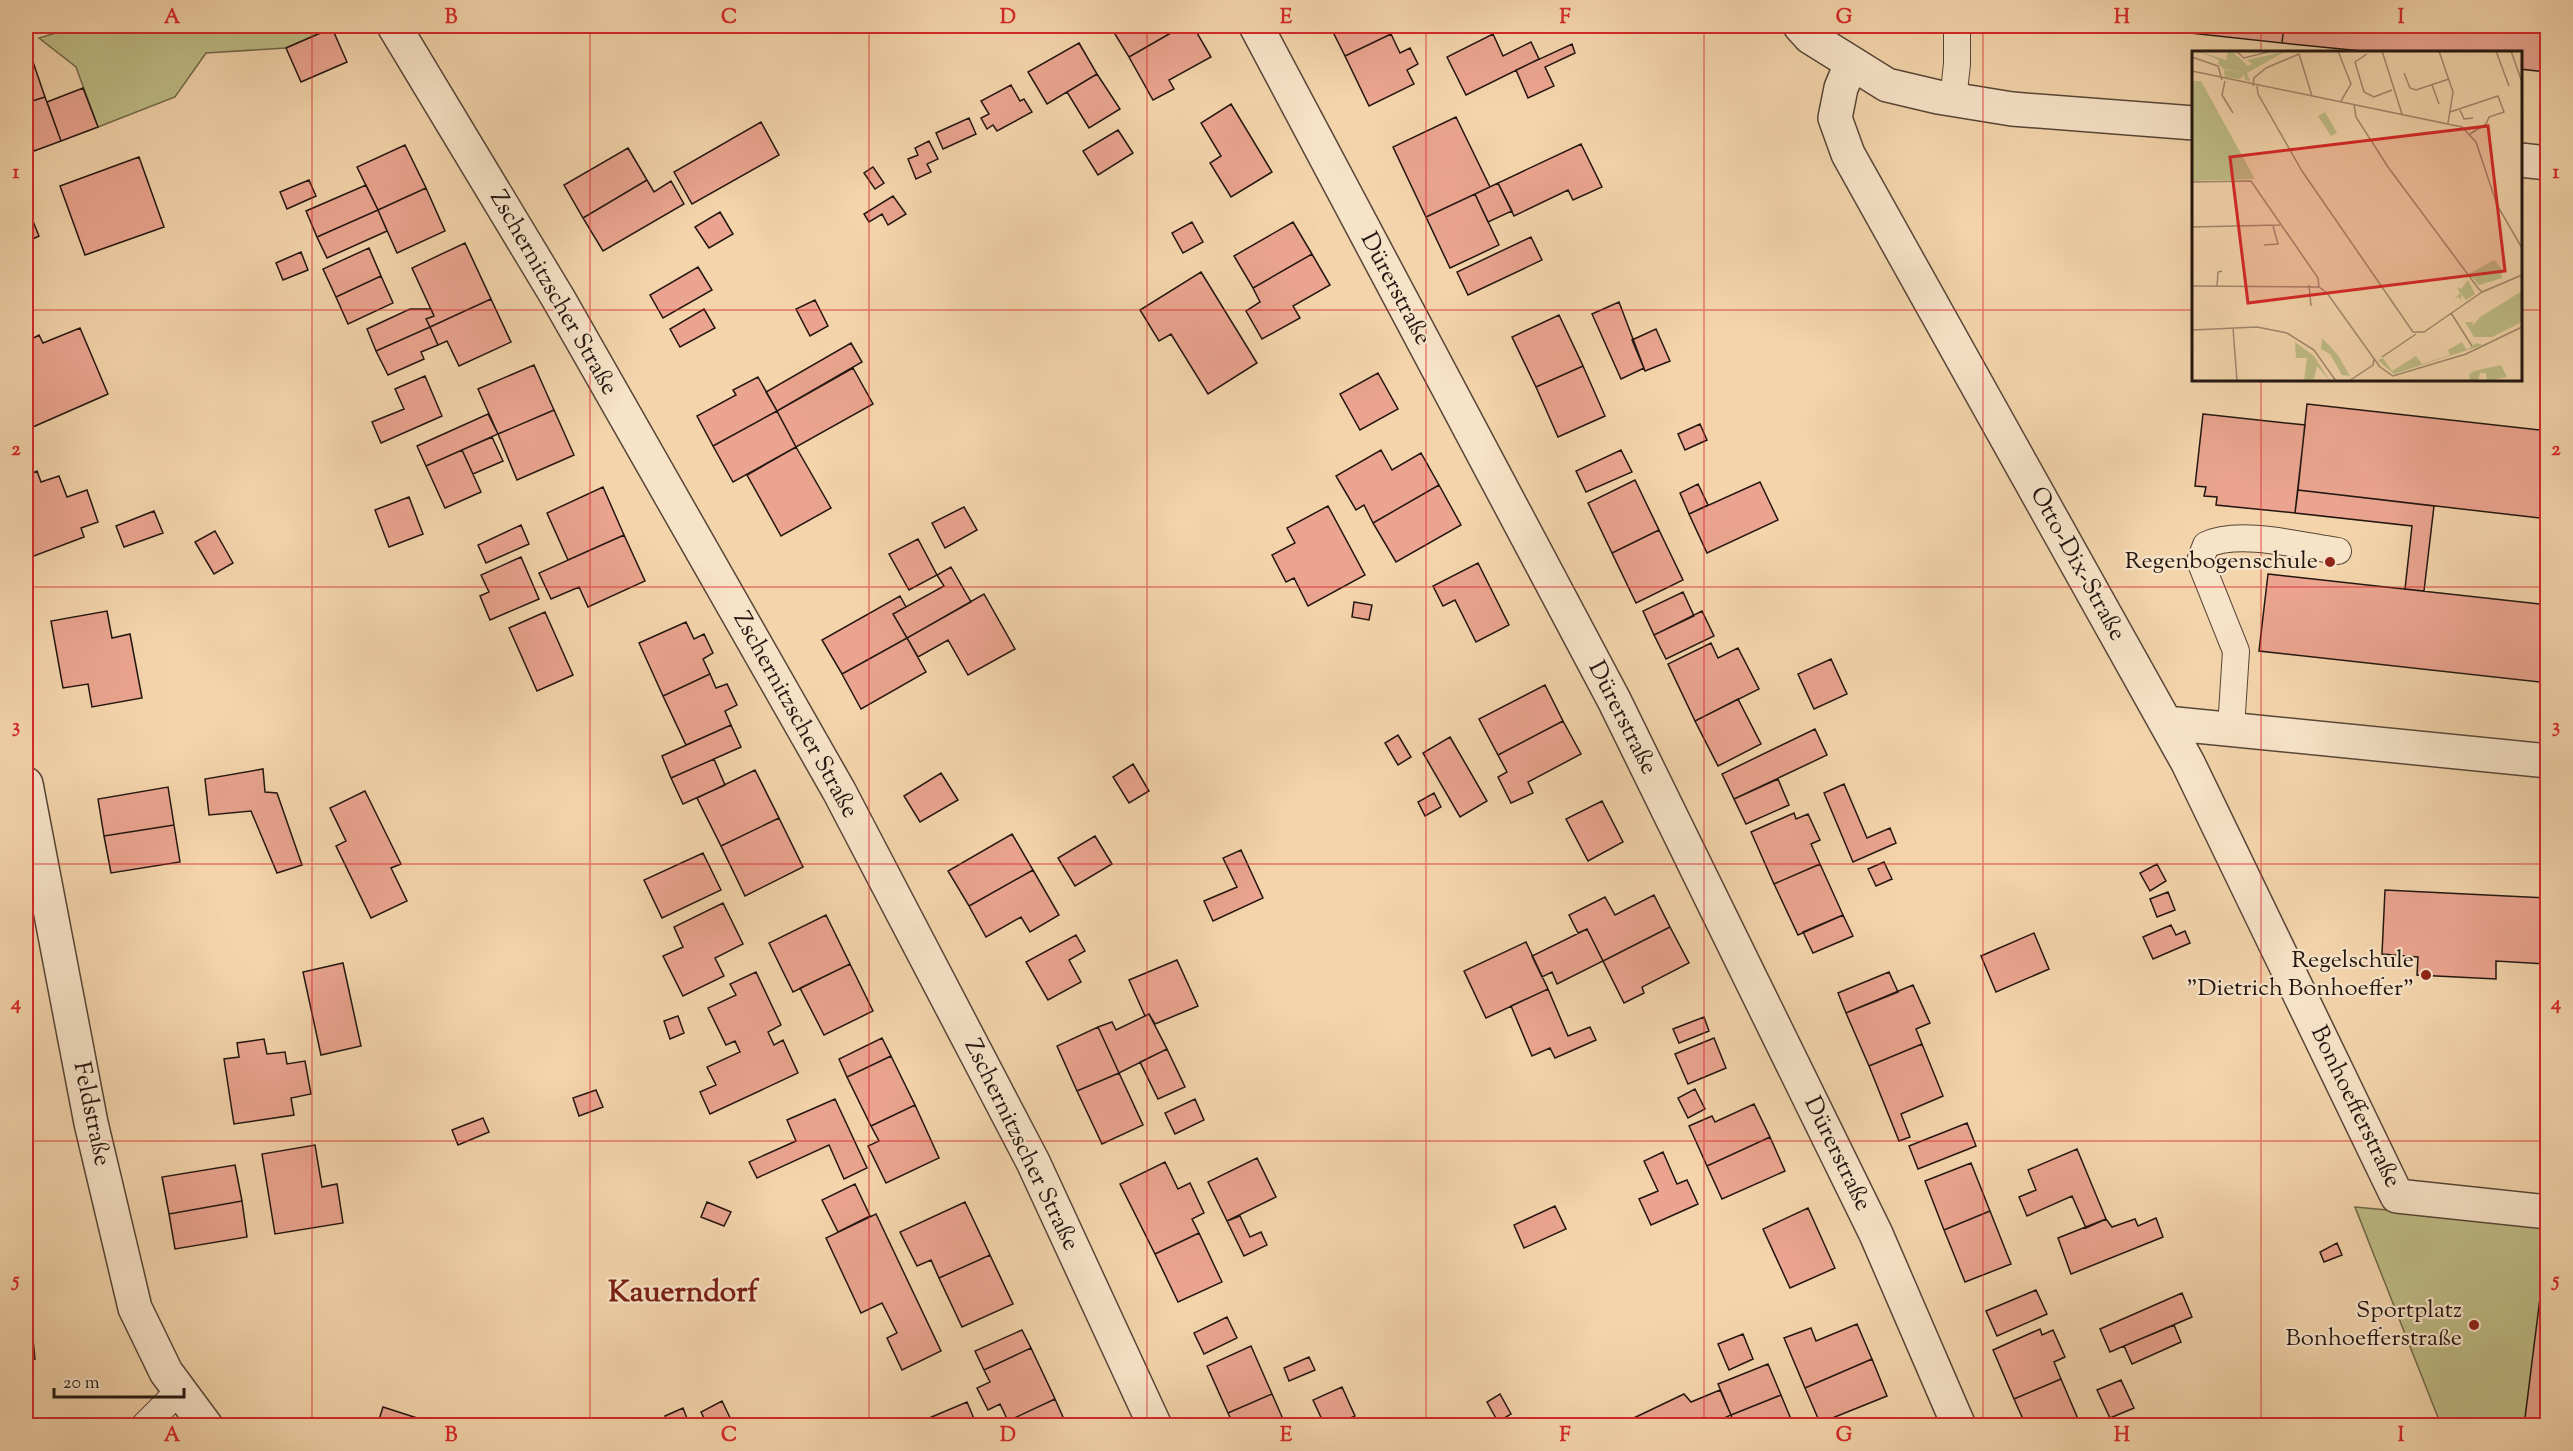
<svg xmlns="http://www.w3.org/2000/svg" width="2573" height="1451" font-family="'Sorts Mill Goudy',serif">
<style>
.green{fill:#bfbc86;stroke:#71694b;stroke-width:1.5}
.building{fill:#eaa48f;stroke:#231610;stroke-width:1.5}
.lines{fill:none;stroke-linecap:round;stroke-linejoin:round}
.service-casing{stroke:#574637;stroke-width:28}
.minor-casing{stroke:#574637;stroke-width:36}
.tertiary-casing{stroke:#574637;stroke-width:36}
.service{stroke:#f7e3c8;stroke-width:26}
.minor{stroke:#f7e3c8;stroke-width:33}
.tertiary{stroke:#f7e3c8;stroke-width:33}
.grid{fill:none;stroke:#d62828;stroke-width:1.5;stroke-opacity:0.55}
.poi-dot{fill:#8f2418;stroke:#f7e3c8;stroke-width:2}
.labels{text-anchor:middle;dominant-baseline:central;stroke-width:4.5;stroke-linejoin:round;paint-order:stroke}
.street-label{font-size:24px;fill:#231610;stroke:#f7e3c8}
.poi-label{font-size:24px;fill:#231610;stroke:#f7e3c8;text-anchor:end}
.district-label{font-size:30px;font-weight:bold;fill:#7a1f14;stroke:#f7e3c8}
.inset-road{fill:none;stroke:#a0886d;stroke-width:1.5}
.view{fill:#d62828;fill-opacity:0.15;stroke:#d62828;stroke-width:3}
.inset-edge{fill:none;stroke:#231610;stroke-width:3}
.neatline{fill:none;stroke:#d62828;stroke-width:2}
.grid-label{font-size:20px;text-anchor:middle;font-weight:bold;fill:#d62828}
</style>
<rect width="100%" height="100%" fill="#f3d4ab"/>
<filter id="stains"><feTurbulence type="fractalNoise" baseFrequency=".00333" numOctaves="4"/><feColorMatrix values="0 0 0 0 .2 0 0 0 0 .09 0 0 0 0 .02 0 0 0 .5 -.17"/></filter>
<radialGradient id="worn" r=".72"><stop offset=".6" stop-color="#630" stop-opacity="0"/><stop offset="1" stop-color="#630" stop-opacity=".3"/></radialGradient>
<path class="green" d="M69 26H337L286 48 206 53 175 97 98 127 76 67 39 38 69 29Z
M2355 1207 2547 1225V1425H2441Z"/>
<path class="building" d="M1110 26H1183L1129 57Z
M1183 26H1193L1211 57 1169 80 1174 89 1153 100 1129 57Z
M1330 26H1387L1391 34 1345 56Z
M2125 26H2284L2282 43Z
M2284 26H2548L2547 72 2520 69V52H2372L2282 43Z
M332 28 347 62 301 82 286 48Z
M1391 34 1400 53 1410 48 1418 64 1407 70 1414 84 1369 106 1345 56Z
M1493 34 1503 56 1531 42 1539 59 1466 95 1447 57Z
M1079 43 1097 74 1047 104 1028 72Z
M1572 44 1575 53 1545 67 1554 86 1528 98 1516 70Z
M32 59 45 97 26 103V61Z
M1097 74 1120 109 1089 128 1067 92Z
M1011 85 1020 101 1024 99 1032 112 997 131 993 125 987 129 981 118 989 114 981 101Z
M83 88 98 127 61 141 47 102Z
M45 97 61 141 34 151 26 126V103Z
M1231 104 1272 172 1231 197 1210 163 1221 156 1201 123Z
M1456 117 1490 187 1426 217 1393 147Z
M969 118 976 134 943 149 936 133Z
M761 122 779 155 692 204 674 172Z
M1118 130 1133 153 1098 175 1083 151Z
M929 141 938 159 927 164 931 172 916 179 908 159 918 155 915 148Z
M1581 144 1602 187 1573 200 1568 190 1514 216 1498 183Z
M405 145 426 188 378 210 357 167Z
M628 148 647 180 583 218 564 185Z
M139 157 164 227 85 255 60 186Z
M873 167 884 183 875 189 864 173Z
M309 180 316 196 287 209 280 192Z
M647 180 654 192 671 181 684 204 603 251 583 218Z
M1498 183 1512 211 1488 222 1475 194Z
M366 185 378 210 317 237 306 211Z
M426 188 445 231 397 253 378 210Z
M1475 194 1499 245 1450 268 1426 217Z
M893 196 906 214 888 225 882 214 869 222 864 214Z
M26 204 39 236 26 242Z
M378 210 387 231 327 258 317 237Z
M720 212 733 234 709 248 695 227Z
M1192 222 1203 242 1183 253 1172 233Z
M1293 222 1312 254 1253 288 1234 256Z
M1531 237 1542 260 1468 295 1457 272Z
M465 243 491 299 430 327 426 319 434 316 412 268Z
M369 248 381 276 336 297 323 269Z
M301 252 308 270 283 280 276 263Z
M1312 254 1330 285 1293 306 1300 318 1262 339 1246 311 1260 302 1253 288Z
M698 267 712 290 663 318 650 295Z
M1201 272 1257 363 1208 394 1171 334 1159 341 1140 310Z
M381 276 393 303 348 324 336 297Z
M491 299 511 342 459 366 447 341 438 345 430 327Z
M815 300 828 326 810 336 796 309Z
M1619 302 1644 368 1621 379 1592 314Z
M410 309H431L434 316 426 319 430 327 376 351 367 329Z
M704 309 715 328 680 347 670 329Z
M1559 315 1583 366 1536 387 1512 337Z
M430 327 438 345 421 352 424 359 388 375 376 351Z
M80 328 108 394 26 430V342L39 335 43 343Z
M1656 329 1670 361 1645 371 1632 340Z
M851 343 862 362 777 411 766 392Z
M534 365 554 410 498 434 478 389Z
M1583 366 1605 416 1558 437 1536 387Z
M853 368 873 404 796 447 777 411Z
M1378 373 1398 409 1360 430 1340 394Z
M425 376 442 416 381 443 372 422 404 409 395 389Z
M758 377 777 411 713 446 697 416 736 395 733 390Z
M2307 404 2548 431V519L2298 490Z
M554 410 574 455 517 480 498 434Z
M777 411 796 447 733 482 713 446Z
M488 414 498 434 426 466 417 446Z
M2203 414 2305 425 2295 513 2216 505 2217 497 2204 496 2206 487 2195 486Z
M1700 424 1707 440 1685 450 1678 434Z
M492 437 503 461 473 474 462 450Z
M796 447 831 508 781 536 747 475Z
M462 450 481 492 445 508 426 466Z
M1381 450 1392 470 1421 453 1439 485 1373 523 1364 505 1356 510 1336 476Z
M1621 450 1632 472 1586 492 1576 471Z
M37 471 41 482 59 476 67 497 87 490 98 522 81 528 84 537 26 559V476Z
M1635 480 1659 530 1612 553 1588 503Z
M1760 482 1778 520 1707 553 1689 514Z
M1698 484 1708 505 1689 514 1680 493Z
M1439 485 1461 525 1396 562 1373 523Z
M603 487 624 535 568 560 547 513Z
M2298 490 2434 506 2424 591 2405 589 2412 526 2295 513Z
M409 497 423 534 389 547 375 510Z
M1328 506 1365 575 1308 606 1294 578 1286 582 1272 555 1295 543 1287 528Z
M964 507 977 530 945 548 932 523Z
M154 511 163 533 124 547 116 526Z
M521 525 529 544 486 563 478 545Z
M1659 530 1683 580 1636 603 1612 553Z
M215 531 233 563 214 574 195 542Z
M624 535 645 581 588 607 579 587 551 599 539 573Z
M918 539 937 575 909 590 889 554Z
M521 557 539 599 490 620 480 596 489 592 481 575Z
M1478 563 1509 625 1476 642 1455 600 1443 606 1433 586Z
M951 567 971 602 907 638 893 614 944 586 937 575Z
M2268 574 2548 605V683L2259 651Z
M1683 592 1694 616 1654 635 1643 611Z
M984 594 1015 649 968 675 948 640 918 657 907 638Z
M900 596 906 607 893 614 907 638 842 674 822 640Z
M1354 602 1372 605 1369 620 1352 617Z
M107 611 112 638 130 634 142 698 92 707 88 684 63 688 51 621Z
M1702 611 1714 636 1666 659 1654 635Z
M545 612 573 675 537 691 509 628Z
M686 622 694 639 704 634 713 653 703 659 710 674 663 696 639 643Z
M907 638 926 672 861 709 842 674Z
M1711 643 1718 658 1738 648 1759 689 1695 721 1668 664Z
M1831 659 1847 694 1814 709 1798 674Z
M710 674 716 688 727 684 737 705 725 711 731 725 686 745 663 696Z
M1545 685 1563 721 1498 755 1479 719Z
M1738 699 1761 744 1718 766 1695 721Z
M1563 721 1581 754 1528 782 1533 793 1511 803 1498 777 1507 772 1498 755Z
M731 725 741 747 671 778 662 756Z
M1815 729 1827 755 1734 799 1722 774Z
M1398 735 1411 757 1398 765 1385 743Z
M1450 737 1487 801 1460 817 1423 753Z
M714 759 725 785 683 804 671 778Z
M1133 764 1149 791 1129 803 1113 777Z
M263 769 265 792 277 793 302 865 277 873 251 811 209 815 205 779Z
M755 770 779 818 721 846 697 798Z
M941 773 958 800 920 822 904 796Z
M1778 779 1789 805 1746 824 1734 799Z
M1844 784 1867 838 1890 828 1896 843 1853 862 1824 793Z
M168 787 174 825 104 836 98 799Z
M365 791 401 864 391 868 407 901 371 918 336 846 346 841 330 808Z
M1434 793 1441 807 1425 816 1418 802Z
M1602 801 1623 842 1588 861 1566 819Z
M1794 813 1796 819 1808 814 1820 840 1811 844 1820 864 1774 884 1751 832Z
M779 818 803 867 745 896 721 846Z
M174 825 180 862 111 873 104 836Z
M1012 834 1033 870 969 906 948 871Z
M1095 836 1112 864 1075 886 1058 858Z
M1241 850 1263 898 1213 921 1204 901 1237 887 1223 858Z
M703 853 721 890 662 918 644 880Z
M1884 862 1892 879 1876 886 1868 869Z
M1820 864 1843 915 1798 935 1774 884Z
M2157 864 2166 881 2150 891 2140 873Z
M1033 870 1059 915 1030 932 1021 917 986 937 969 906Z
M2385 890 2548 898V964L2496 961V979L2417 975 2418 957 2382 954Z
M2168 892 2175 910 2157 917 2150 899Z
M1654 895 1670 927 1603 961 1587 929 1578 933 1569 915 1605 897 1615 915Z
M723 903 743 944 715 958 724 976 683 996 663 956 683 947 674 927Z
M826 915 850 964 793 992 769 943Z
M1843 915 1853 936 1813 953 1803 932Z
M2171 925 2176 935 2185 931 2190 943 2153 959 2143 937Z
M1670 927 1689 963 1642 987 1644 993 1624 1003 1603 961Z
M1587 929 1603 961 1557 984 1552 972 1542 977 1532 956Z
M2034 933 2049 969 1996 992 1981 956Z
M1076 935 1085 951 1069 960 1081 982 1048 1000 1026 962Z
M1526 942 1548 989 1486 1018 1464 971Z
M1177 960 1198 1006 1155 1024 1149 1014 1145 1016 1129 980Z
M343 963 361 1046 321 1055 303 972Z
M850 964 873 1011 824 1035 800 988Z
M756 972 781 1025 768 1032 774 1045 783 1040 798 1073 710 1114 700 1092 716 1085 707 1067 740 1052 735 1041 726 1045 708 1008 736 995 730 984Z
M1889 972 1898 992 1846 1013 1838 993Z
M1913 985 1930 1023 1916 1029 1922 1044 1869 1066 1846 1013Z
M1548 989 1568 1036 1590 1027 1596 1040 1555 1058 1550 1048 1532 1056 1511 1006Z
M1149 1014 1167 1049 1119 1073 1098 1027 1112 1022 1116 1030Z
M678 1016 684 1033 670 1039 664 1021Z
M1704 1017 1709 1031 1679 1043 1673 1029Z
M1098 1027 1119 1073 1077 1091 1057 1046Z
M882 1038 891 1056 847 1077 839 1059Z
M1714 1038 1726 1068 1688 1084 1675 1054Z
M264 1039 267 1054 285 1052 287 1064 305 1061 311 1094 291 1098 294 1115 234 1124 224 1059 239 1057 237 1043Z
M1922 1044 1943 1096 1901 1114 1910 1137 1899 1141 1869 1066Z
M1167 1049 1185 1087 1158 1099 1140 1062Z
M891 1056 915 1105 871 1126 847 1077Z
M1119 1073 1143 1125 1102 1144 1077 1091Z
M1695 1089 1705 1109 1688 1118 1678 1098Z
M596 1090 603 1107 579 1116 573 1098Z
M835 1099 867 1168 844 1179 829 1145 757 1178 749 1162 796 1141 787 1120Z
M1195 1099 1204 1120 1175 1134 1165 1113Z
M1754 1104 1770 1137 1707 1166 1689 1126 1712 1116 1715 1122Z
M915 1105 939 1158 886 1183 868 1146 879 1141 871 1126Z
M483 1118 489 1132 458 1145 452 1130Z
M1967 1123 1976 1146 1918 1169 1909 1146Z
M1770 1137 1785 1171 1722 1199 1707 1166Z
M315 1145 322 1187 337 1184 343 1223 275 1234 262 1154Z
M2077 1149 2106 1219 2086 1228 2072 1196 2027 1216 2019 1197 2036 1190 2028 1170Z
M1663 1152 1677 1184 1687 1180 1698 1204 1651 1225 1639 1199 1658 1191 1644 1161Z
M1257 1158 1276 1197 1227 1221 1208 1182Z
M1165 1162 1178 1189 1190 1183 1204 1213 1192 1219 1199 1233 1155 1254 1120 1184Z
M1971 1163 1990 1211 1944 1230 1925 1181Z
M235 1165 242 1201 169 1214 162 1177Z
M855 1184 870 1216 838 1232 822 1200Z
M242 1201 247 1237 175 1249 169 1214Z
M707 1202 731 1212 724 1226 701 1217Z
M965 1202 990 1255 939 1278 931 1260 917 1266 900 1232Z
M1555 1206 1566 1229 1524 1248 1514 1225Z
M1808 1208 1835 1268 1790 1288 1763 1229Z
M1990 1211 2011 1264 1965 1282 1944 1230Z
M876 1214 941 1351 902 1370 887 1338 897 1333 882 1303 861 1313 826 1238Z
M1240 1216 1250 1237 1261 1232 1267 1245 1244 1256 1227 1221Z
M2156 1218 2163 1237 2071 1274 2058 1238 2106 1219 2112 1227 2135 1219 2138 1226Z
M1199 1233 1222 1282 1178 1302 1155 1254Z
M2337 1243 2342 1255 2324 1262 2320 1252Z
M990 1255 1013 1304 962 1327 939 1278Z
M26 1280 31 1319 26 1320Z
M2036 1290 2047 1314 1997 1336 1986 1311Z
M2541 1290 2548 1291V1426H2524Z
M2182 1293 2192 1317 2110 1352 2100 1329Z
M1227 1317 1237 1338 1204 1354 1194 1333Z
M31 1319 35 1359 26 1360V1320Z
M1857 1324 1872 1359 1805 1388 1784 1338 1811 1328 1816 1341Z
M2174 1325 2181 1342 2132 1364 2124 1346Z
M2040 1329 2042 1335 2053 1330 2065 1357 2054 1362 2061 1379 2014 1399 1993 1350Z
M1022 1330 1031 1348 984 1370 975 1351Z
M1743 1334 1753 1359 1729 1370 1718 1344Z
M1251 1346 1272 1394 1228 1413 1207 1366Z
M1031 1348 1055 1399 1008 1421 1000 1404 988 1410 977 1388 990 1382 984 1370Z
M1309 1357 1315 1370 1289 1381 1284 1368Z
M1872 1359 1887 1396 1820 1423 1805 1388Z
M1768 1364 1781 1395 1731 1415 1718 1384Z
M2061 1379 2081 1426H2026L2014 1399Z
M2121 1380 2134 1408 2110 1418 2097 1390Z
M1342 1387 1355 1416 1333 1426H1325L1313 1400Z
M1720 1390 1731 1415 1707 1426H1617L1684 1394 1691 1402Z
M1272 1394 1286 1426H1234L1228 1413Z
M1500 1394 1511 1414 1498 1422 1487 1402Z
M1781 1395 1793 1424 1735 1426 1731 1415Z
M1055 1399 1067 1426H1010L1008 1421Z
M722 1401 734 1426H708L701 1412Z
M967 1402 977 1426H916L915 1424Z
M383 1407 442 1426H377Z
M683 1408 690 1426H669L665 1416Z"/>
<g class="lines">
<g class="service-casing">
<path id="service" d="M1953 100 1957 64V26
M2231 728 2236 651 2200 561 2206 545C2239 529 2302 546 2338 551
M144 1426 180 1390"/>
</g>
<g class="minor-casing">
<path id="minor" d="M394 26 558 298 839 791 1033 1162 1155 1426
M1256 26 1614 700 1876 1234 1959 1426
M1800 26 1810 37 1887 85 1938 97 2012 109 2194 123
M1851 64 1841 88 1835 118 1848 154 2188 763 2397 1196 2548 1212
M2520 160 2548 163
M2166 723 2548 761"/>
</g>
<g class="tertiary-casing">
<path id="tertiary" d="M26 784 91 1123 135 1308 166 1372 206 1426"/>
</g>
<use href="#service" class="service"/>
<use href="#minor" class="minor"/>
<use href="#tertiary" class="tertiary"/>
</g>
<path class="grid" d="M312 26V1426M590 26V1426M869 26V1426M1147 26V1426M1426 26V1426M1704 26V1426M1983 26V1426M2261 26V52M26 310H2194M2520 310H2548M2261 380V1426M26 587H2548M26 864H2548M26 1141H2548"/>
<g class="poi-dot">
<circle cx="2330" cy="562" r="6"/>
<circle cx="2426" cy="975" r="6"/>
<circle cx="2474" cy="1325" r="6"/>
</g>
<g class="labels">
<g class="street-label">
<text transform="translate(1395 289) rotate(62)">Dürerstraße</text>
<text transform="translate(553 293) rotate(60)">Zschernitzscher Straße</text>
<text transform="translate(2077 564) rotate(61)">Otto-Dix-Straße</text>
<text transform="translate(795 715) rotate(61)">Zschernitzscher Straße</text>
<text transform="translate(1622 718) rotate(63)">Dürerstraße</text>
<text transform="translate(2355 1107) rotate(64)">Bonhoefferstraße</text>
<text transform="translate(91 1114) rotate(78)">Feldstraße</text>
<text transform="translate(1021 1145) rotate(64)">Zschernitzscher Straße</text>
<text transform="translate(1837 1154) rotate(64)">Dürerstraße</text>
</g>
<g class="poi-label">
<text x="2318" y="562">Regenbogenschule</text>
<text x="2414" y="961">Regelschule<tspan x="2414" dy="28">"Dietrich Bonhoeffer"</tspan></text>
<text x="2462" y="1311">Sportplatz<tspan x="2462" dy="28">Bonhoefferstraße</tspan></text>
</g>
<g class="district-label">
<text x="683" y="1293">Kauerndorf</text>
</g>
</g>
<g transform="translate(2192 51)">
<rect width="330" height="330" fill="#f3d4ab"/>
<path d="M6 0 34 9 36 0H40L56 15 60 13 55 9 94 0 55 22 58 30 53 29 52 23 48 28 33 26 32 19 54 21 32 18 26 13 27 9ZM0 30H9L63 128 0 130ZM133 61 145 82 139 85 126 65ZM302 209 309 217 310 227 287 234 277 223ZM330 240V271L300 286H282L273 271H281L280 275 288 266ZM103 291 122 305 138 330 125 315 122 328 112 330 115 307H104ZM270 291 275 299 284 292 291 294 202 323 186 309 191 307 200 320 224 305 230 313 258 304 256 299ZM309 314 315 326 295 330 294 322H288L286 330H278L277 324 282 320Z" fill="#bfbc86"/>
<path d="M130 287 146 304 158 325 150 324 138 303 129 298Z" fill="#bfbc86"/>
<path d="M276 229 283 243 274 249 269 243V249L266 246 262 248 268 242 265 236 269 238Z" fill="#bfbc86"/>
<path class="inset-road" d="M44 0 52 7 80 0M146 0 159 33 149 50M190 0 210 63M247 0 261 41 256 72M304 0 317 35M319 0 330 31M175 3 163 11 172 41 182 46 200 39M0 6 26 15 30 29M0 20 270 76 284 91 305 154 330 197M212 22 218 37 224 39 257 28M33 30 30 44 41 62M240 34 247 53M61 35 62 27 74 17 107 3 120 45M65 35 66 43 110 120 221 281H232L290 241M162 53 164 66 196 116 286 237 290 241 330 224M268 59 272 68 281 67M258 61 306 45 312 61 297 66 294 73 278 83M0 131 59 130 126 227 127 236M0 176 88 174M72 194 86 193 81 175M117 234 119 255M0 235 127 236 135 242 188 316 201 325 274 303 330 276M25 235 26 221 30 220M259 262 280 295M41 277 45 330M0 279 65 276 95 282 122 299 144 330M190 306 224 283M157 330 181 314 182 308"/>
<path class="view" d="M296 75 313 220 56 252 38 106Z"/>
<rect width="330" height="330" class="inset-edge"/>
</g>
<rect width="2573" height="1451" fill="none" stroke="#f3d4ab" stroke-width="66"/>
<path d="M54 1388v9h130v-9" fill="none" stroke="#231610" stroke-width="3"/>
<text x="63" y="1388" font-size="18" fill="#231610" stroke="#f7e3c8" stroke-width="4.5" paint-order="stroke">20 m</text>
<rect x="33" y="33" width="2507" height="1385" class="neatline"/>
<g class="grid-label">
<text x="172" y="23">A</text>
<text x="451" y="23">B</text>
<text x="729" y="23">C</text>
<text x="1008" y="23">D</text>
<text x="1286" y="23">E</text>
<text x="1565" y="23">F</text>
<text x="1844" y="23">G</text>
<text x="2122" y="23">H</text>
<text x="2401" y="23">I</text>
<text x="16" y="178">1</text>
<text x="2556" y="178">1</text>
<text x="16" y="455">2</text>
<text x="2556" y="455">2</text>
<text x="16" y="732">3</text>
<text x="2556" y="732">3</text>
<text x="16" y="1009">4</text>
<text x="2556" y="1009">4</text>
<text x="16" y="1286">5</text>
<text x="2556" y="1286">5</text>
<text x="172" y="1441">A</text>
<text x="451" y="1441">B</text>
<text x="729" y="1441">C</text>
<text x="1008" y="1441">D</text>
<text x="1286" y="1441">E</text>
<text x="1565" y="1441">F</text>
<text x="1844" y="1441">G</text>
<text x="2122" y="1441">H</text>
<text x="2401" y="1441">I</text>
</g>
<rect width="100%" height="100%" filter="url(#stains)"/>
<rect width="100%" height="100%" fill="url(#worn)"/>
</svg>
